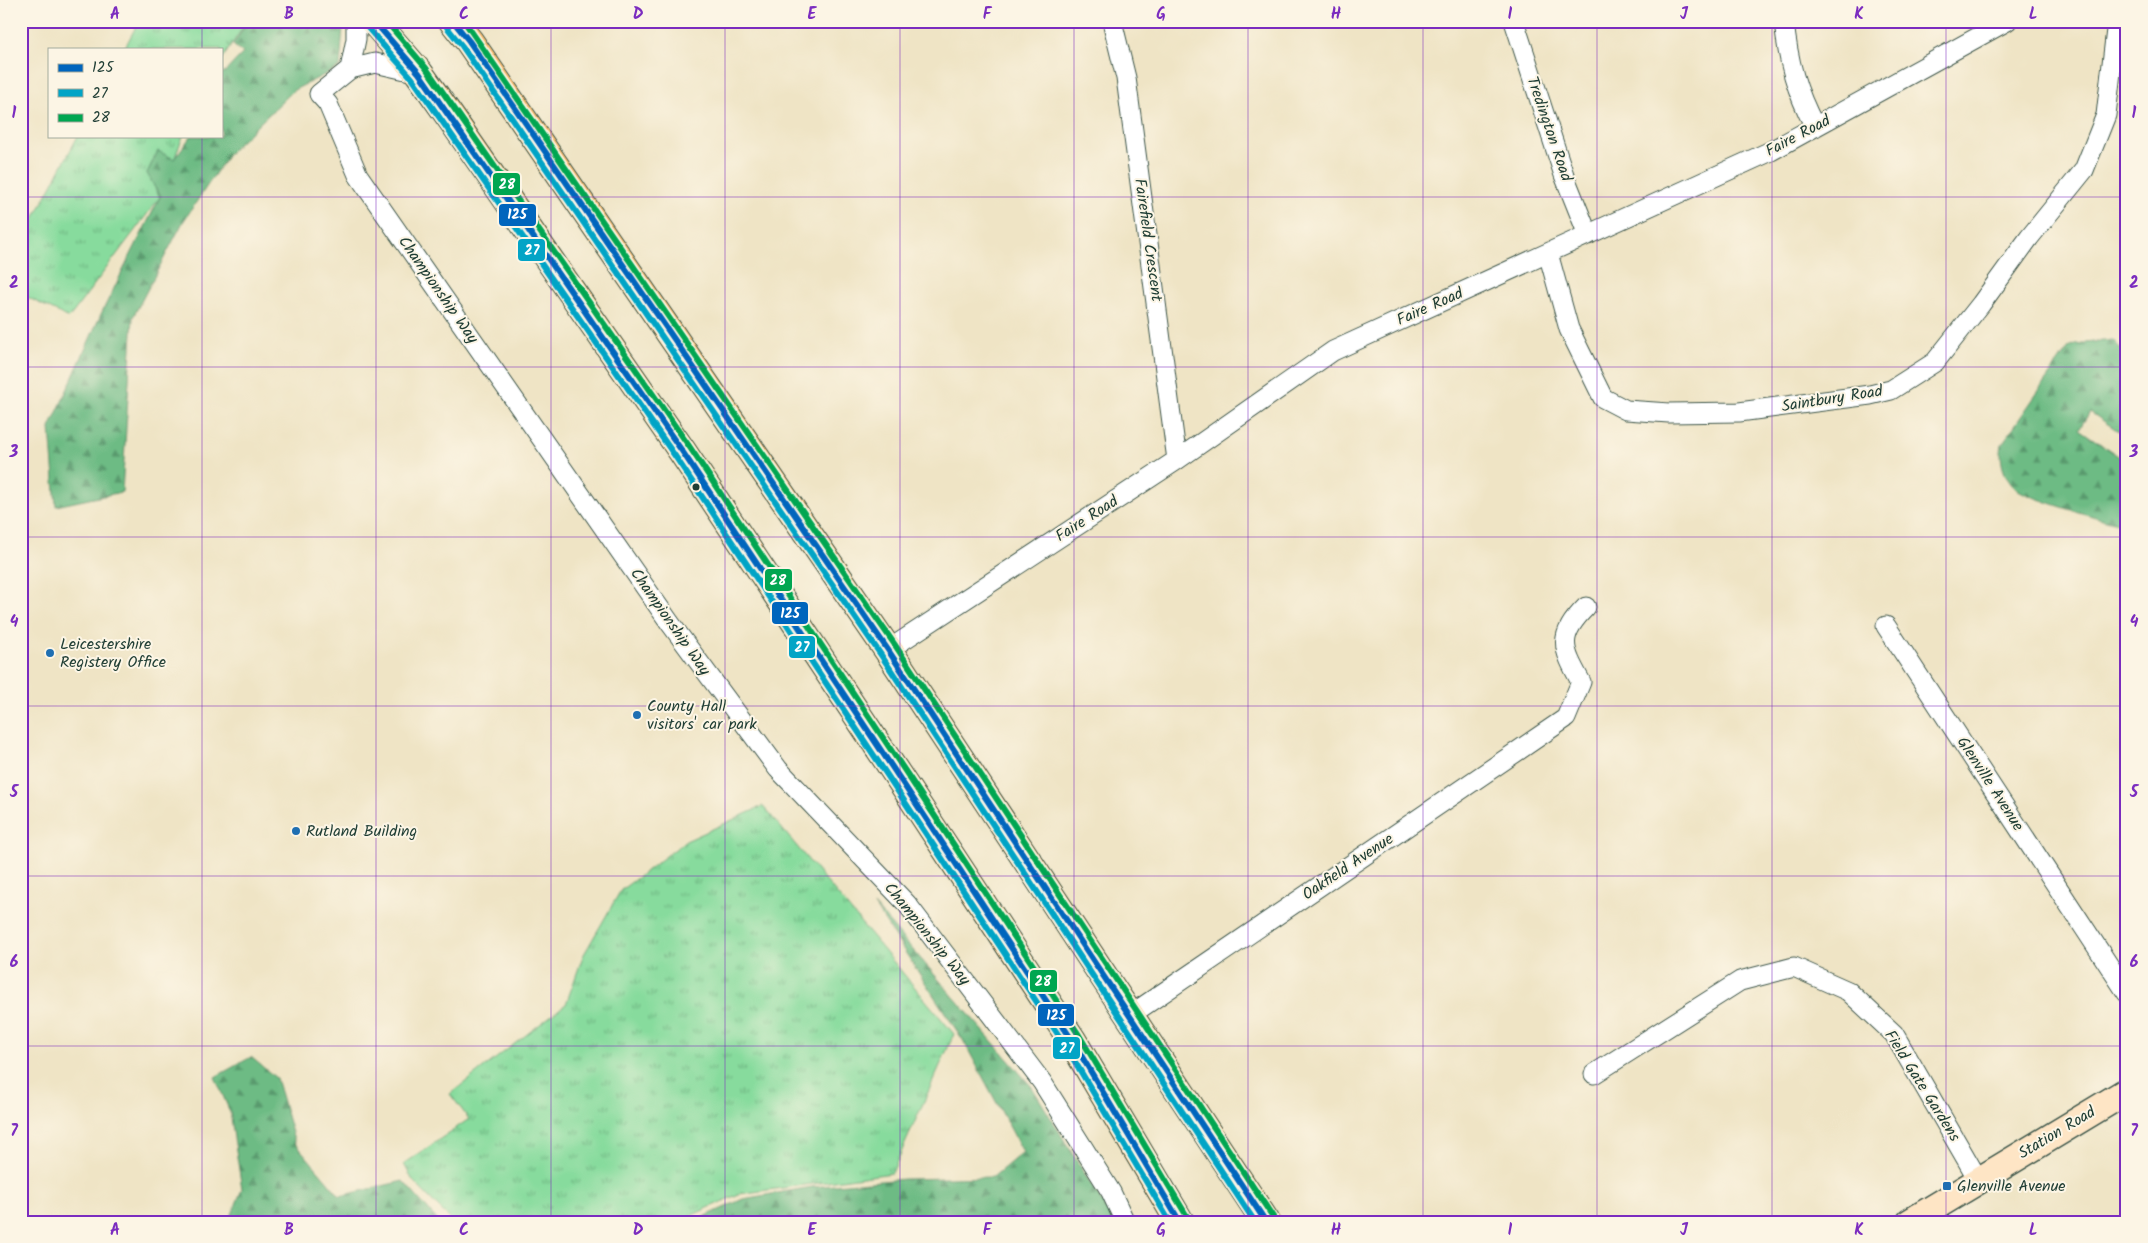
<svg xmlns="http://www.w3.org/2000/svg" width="2148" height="1243" font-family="Kalam,sans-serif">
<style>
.grass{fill:url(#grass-tufts);stroke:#538c68}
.forest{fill:url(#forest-firs);stroke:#467c5c}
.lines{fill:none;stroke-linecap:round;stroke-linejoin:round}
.street-casing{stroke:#3e564a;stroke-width:21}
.secondary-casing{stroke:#3e564a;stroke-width:29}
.highway-casing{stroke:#3e564a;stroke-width:30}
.street{stroke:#fff;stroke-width:19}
.secondary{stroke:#fee5c5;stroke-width:26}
.highway{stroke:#fcbd6f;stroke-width:28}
.bus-1-casing{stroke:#fcf5e5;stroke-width:10}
.bus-2-casing{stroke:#fcf5e5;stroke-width:10}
.bus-3-casing{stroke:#fcf5e5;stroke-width:10}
.bus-1{stroke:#0065bd;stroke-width:6}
.bus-2{stroke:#02a4c6;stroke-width:6}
.bus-3{stroke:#00a651;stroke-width:6}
.grid{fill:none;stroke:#7b2cbf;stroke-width:1;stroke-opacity:0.55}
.bus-dot{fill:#1f3d34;stroke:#fcf5e5;stroke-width:2}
.poi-dot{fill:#1f6fb2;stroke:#fcf5e5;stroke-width:2}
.labels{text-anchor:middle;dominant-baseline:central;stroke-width:4;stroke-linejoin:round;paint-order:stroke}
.street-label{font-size:16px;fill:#1f3d34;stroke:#fcf5e5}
.poi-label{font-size:16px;fill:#1f3d34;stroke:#fcf5e5;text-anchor:start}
.line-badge{stroke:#fcf5e5;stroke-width:2}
.badge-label{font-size:14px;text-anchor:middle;font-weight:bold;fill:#fff}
.neatline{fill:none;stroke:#7b2cbf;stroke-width:2}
.grid-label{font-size:16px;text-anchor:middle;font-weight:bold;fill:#7b2cbf}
</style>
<defs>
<pattern id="grass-tufts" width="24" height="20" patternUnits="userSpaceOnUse" patternTransform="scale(1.25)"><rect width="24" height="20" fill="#87db9d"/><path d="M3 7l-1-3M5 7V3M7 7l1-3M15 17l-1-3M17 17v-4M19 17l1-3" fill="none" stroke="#6eb381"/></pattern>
<pattern id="forest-firs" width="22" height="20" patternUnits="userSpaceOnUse" patternTransform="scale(1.25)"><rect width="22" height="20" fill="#6dbb84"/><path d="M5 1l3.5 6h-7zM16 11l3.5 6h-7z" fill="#59996d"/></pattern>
</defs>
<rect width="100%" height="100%" fill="#fcf5e5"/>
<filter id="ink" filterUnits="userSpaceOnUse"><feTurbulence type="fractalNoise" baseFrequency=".02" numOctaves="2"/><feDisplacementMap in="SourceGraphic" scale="10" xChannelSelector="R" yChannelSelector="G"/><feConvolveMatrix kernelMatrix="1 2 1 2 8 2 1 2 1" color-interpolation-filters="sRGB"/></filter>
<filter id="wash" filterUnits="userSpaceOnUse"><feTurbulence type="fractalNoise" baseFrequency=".0096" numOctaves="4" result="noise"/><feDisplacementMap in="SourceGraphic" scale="20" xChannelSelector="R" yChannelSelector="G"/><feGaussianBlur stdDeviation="1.12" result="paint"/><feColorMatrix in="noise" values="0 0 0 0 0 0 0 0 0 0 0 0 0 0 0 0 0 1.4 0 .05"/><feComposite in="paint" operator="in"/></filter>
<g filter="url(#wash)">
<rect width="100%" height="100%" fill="#efe4c5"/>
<path class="grass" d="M139 21H247L221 61V49H124Z
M78 136H183L174 160 158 151 147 173 160 197 69 318 21 294V243Z
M763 806 954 1034 892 1173 739 1194 677 1222H453L413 1181 404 1164 469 1119 450 1094 566 1004 583 956 621 890 686 841Z"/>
<path class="forest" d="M248 21H339L343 27 340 67 294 90 229 153 183 222 133 317 122 492 56 506 50 428 101 314 160 197 147 173 158 151 174 159 191 136H221V73L225 72 243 53 233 45Z
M2113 340 2127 356V437L2090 412 2079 429 2127 462V526C2104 519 2029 500 2014 487 2003 476 1999 459 2002 444L2069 347 2075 344Z
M874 905 1032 1087 1114 1222H693L743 1199 812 1187 904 1179 993 1177 1023 1152 963 1040Z
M251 1057 276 1078 295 1143 340 1196 403 1181 439 1222H229L242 1189 230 1112 215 1077Z"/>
</g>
<g filter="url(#ink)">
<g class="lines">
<g class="street-casing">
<path id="street" d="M1112 21 1126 78 1177 460
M1514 21 1564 175 1588 235
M1784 21C1788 62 1796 91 1815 127
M350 69 356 39V21
M419 73 375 63 350 69 319 94 328 104 358 175 670 623 778 769 907 904 1042 1082 1111 1192 1125 1222
M1548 253 1569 329 1603 398 1626 410 1669 413 1739 412 1870 395 1891 390 1935 362 1981 304 2029 238 2084 170 2106 115 2117 21
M1886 626 2127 993
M888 650 1177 460 1333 351 1771 151 2007 21
M1129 1016 1566 718 1581 682C1562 648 1557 636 1586 607
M1594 1074 1740 981 1794 967 1848 991 1894 1034 1979 1181"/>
</g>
<g class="secondary-casing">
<path id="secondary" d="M1910 1222 2127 1091"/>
</g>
<g class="highway-casing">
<path id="highway" d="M374 21 419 73 453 121 682 451 904 785 1072 1040 1180 1222
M453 21 469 41 888 650 1266 1222"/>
</g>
<use href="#street" class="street"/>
<use href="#secondary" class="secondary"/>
<use href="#highway" class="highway"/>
<g class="bus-1-casing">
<path id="bus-1" d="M374 21 419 73 682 451 904 785 1072 1040 1180 1222
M453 21 469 41 888 650 1266 1222"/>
</g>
<g class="bus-2-casing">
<path id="bus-2" d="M446 26 462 46 881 655 1255 1222
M367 27 412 78 675 456 897 790 1065 1045 1170 1222"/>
</g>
<g class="bus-3-casing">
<path id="bus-3" d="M386 21 426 68 689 446 911 780 1079 1035 1188 1218
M464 21 895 645 1273 1217"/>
</g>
<use href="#bus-1" class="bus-1"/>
<use href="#bus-2" class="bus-2"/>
<use href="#bus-3" class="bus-3"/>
</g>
</g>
<path class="grid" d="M202 21V49M376 21V1222M551 21V1222M725 21V1222M900 21V1222M1074 21V1222M1248 21V1222M1423 21V1222M1597 21V1222M1772 21V1222M1946 21V1222M202 136V1222M21 197H2127M21 367H2127M21 537H2127M21 706H2127M21 876H2127M21 1046H2127"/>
<circle class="bus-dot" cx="696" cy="487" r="4.5"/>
<g class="poi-dot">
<circle cx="50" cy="653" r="5"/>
<circle cx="637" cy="715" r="5"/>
<circle cx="296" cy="831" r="5"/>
<rect x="1942" y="1181" width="10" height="10" rx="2.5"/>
</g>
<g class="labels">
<g class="street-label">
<text transform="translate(1549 129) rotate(71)">Tredington Road</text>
<text transform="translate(1798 136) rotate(-28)">Faire Road</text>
<text transform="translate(1148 240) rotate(82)">Fairefield Crescent</text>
<text transform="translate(438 290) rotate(55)">Championship Way</text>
<text transform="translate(1430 307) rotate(-24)">Faire Road</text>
<text transform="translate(1832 399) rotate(-9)">Saintbury Road</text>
<text transform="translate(1087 519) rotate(-33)">Faire Road</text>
<text transform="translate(670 622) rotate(55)">Championship Way</text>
<text transform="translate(1990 784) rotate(57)">Glenville Avenue</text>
<text transform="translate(1348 867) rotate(-34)">Oakfield Avenue</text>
<text transform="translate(927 934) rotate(51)">Championship Way</text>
<text transform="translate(1922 1086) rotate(58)">Field Gate Gardens</text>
<text transform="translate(2057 1133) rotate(-31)">Station Road</text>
</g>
<g class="poi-label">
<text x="60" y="644">Leicestershire<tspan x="60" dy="18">Registery Office</tspan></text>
<text x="647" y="706">County Hall<tspan x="647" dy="18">visitors' car park</tspan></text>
<text x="306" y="831">Rutland Building</text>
<text x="1957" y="1186">Glenville Avenue</text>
</g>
</g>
<g class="line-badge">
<rect x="492" y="172" width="29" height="24" rx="5" fill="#00a651"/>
<rect x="498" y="203" width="39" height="24" rx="5" fill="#0065bd"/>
<rect x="517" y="238" width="29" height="24" rx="5" fill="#02a4c6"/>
<rect x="764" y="568" width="29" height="24" rx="5" fill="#00a651"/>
<rect x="771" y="601" width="38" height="24" rx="5" fill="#0065bd"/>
<rect x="788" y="635" width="28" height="24" rx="5" fill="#02a4c6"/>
<rect x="1029" y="969" width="29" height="24" rx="5" fill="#00a651"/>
<rect x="1037" y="1003" width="38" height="24" rx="5" fill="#0065bd"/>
<rect x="1052" y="1036" width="29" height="24" rx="5" fill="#02a4c6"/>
</g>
<g class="badge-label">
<text x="507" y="189">28</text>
<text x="517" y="219">125</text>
<text x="532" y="255">27</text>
<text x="778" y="585">28</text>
<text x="790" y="618">125</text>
<text x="802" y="652">27</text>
<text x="1043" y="986">28</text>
<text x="1056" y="1020">125</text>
<text x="1067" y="1053">27</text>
</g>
<rect width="2148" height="1243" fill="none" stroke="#fcf5e5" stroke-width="55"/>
<rect x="48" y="48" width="175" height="90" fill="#fcf5e5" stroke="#a4ab9e"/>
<rect x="58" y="64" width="25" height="8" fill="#0065bd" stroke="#a4ab9e"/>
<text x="92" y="72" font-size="15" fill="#1f3d34">125</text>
<rect x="58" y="89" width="25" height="8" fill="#02a4c6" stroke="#a4ab9e"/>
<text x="92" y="98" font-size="15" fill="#1f3d34">27</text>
<rect x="58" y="114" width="25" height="8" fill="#00a651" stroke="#a4ab9e"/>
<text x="92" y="122" font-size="15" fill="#1f3d34">28</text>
<rect x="28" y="28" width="2092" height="1188" class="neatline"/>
<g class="grid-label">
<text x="115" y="19">A</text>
<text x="289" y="19">B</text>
<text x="464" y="19">C</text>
<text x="638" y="19">D</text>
<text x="812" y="19">E</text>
<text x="987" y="19">F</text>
<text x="1161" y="19">G</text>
<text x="1336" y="19">H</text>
<text x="1510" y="19">I</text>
<text x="1684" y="19">J</text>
<text x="1859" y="19">K</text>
<text x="2033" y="19">L</text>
<text x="14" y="118">1</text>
<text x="2134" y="118">1</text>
<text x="14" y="288">2</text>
<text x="2134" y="288">2</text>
<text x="14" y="457">3</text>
<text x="2134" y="457">3</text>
<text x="14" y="627">4</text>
<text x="2134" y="627">4</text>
<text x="14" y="797">5</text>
<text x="2134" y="797">5</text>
<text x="14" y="967">6</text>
<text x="2134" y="967">6</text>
<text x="14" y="1136">7</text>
<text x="2134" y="1136">7</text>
<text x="115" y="1235">A</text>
<text x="289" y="1235">B</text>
<text x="464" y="1235">C</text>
<text x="638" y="1235">D</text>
<text x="812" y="1235">E</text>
<text x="987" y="1235">F</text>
<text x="1161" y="1235">G</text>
<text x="1336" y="1235">H</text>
<text x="1510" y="1235">I</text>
<text x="1684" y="1235">J</text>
<text x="1859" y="1235">K</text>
<text x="2033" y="1235">L</text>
</g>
</svg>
